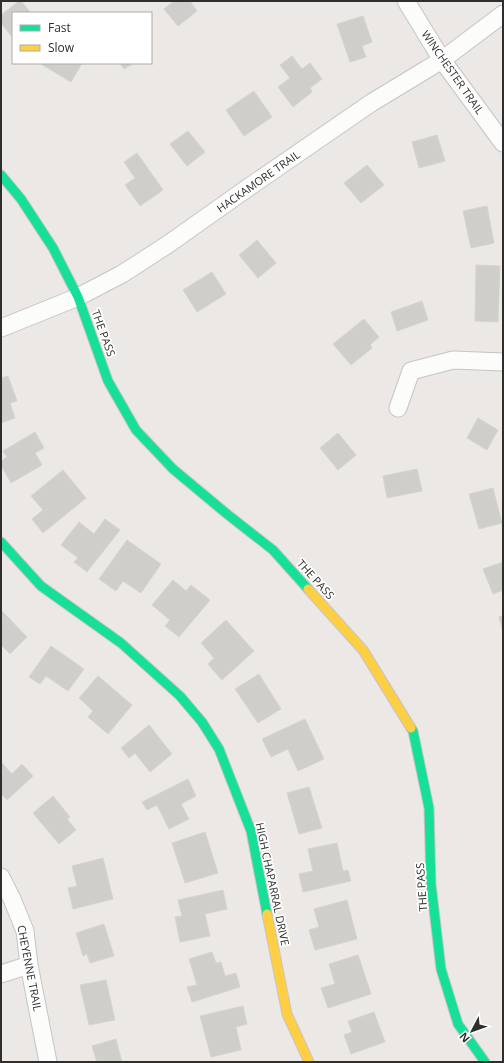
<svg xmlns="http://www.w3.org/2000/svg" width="504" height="1063" font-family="'Open Sans',sans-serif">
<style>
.building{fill:#d0cecb;stroke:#d6d4d1}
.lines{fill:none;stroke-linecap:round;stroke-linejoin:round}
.street-casing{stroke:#c6c5c4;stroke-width:19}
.fast-casing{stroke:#c6c5c4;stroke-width:11}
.slow-casing{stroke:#c6c5c4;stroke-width:11}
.street{stroke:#fcfcfb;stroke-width:17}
.fast{stroke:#16e098;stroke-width:9}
.slow{stroke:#ffcf43;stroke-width:9}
.labels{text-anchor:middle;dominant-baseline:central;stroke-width:3.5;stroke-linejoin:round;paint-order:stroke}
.street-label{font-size:11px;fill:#2e2e2e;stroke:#fff}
</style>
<rect width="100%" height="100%" fill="#ebe8e5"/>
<path class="building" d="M19 1H21L31 13H13V36L12 37 1 23V15Z
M174 1H190L197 11 178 26 164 9Z
M363 16 372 42 362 46 366 57 350 62 337 24Z
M292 56 302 69 310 63 322 79 310 88 312 92 293 107 278 87 290 78 280 65Z
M42 63H82L71 82 41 64Z
M120 63H134L124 69Z
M254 91 272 117 244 136 226 110Z
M188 131 205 152 187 166 170 144Z
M437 135 445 161 419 168 412 142Z
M137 153 163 190 140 206 125 185 135 178 124 162Z
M367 165 384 185 361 203 344 183Z
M487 206 494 243 471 248 463 211Z
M257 240 276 263 258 278 239 255Z
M476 265 500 266 498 322 475 321Z
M212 272 226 294 197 312 183 290Z
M422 301 428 320 397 331 391 312Z
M364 319 379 337 370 345 372 348 351 365 333 344Z
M8 376 17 401 10 403 15 418 1 423V378Z
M478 418 498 430 487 450 467 438Z
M35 432 44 448 35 453 42 465 11 483 1 465V461L7 457 3 451Z
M338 433 356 455 338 470 320 448Z
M417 469 422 491 387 498 383 476Z
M63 470 86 498 43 533 32 519 43 510 31 496Z
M493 488 502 523 479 529 469 494Z
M105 519 120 530 87 572 74 562 78 558 61 545 79 522 94 534Z
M127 540 161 564 141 593 123 581 116 591 99 579Z
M503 562V590L493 594 483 569Z
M173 580 186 591 191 585 210 600 179 637 165 626 170 620 152 605Z
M1 610 27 637 10 654 1 645Z
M503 616V631L499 617Z
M226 620 254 651 222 680 208 664 214 658 201 643Z
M51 646 84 669 68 691 46 676 40 684 29 677Z
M259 674 281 709 258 723 235 689Z
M98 676 132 705 108 734 88 717 93 711 79 698Z
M305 719 324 759 298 771 288 749 271 757 262 739Z
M149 725 172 754 150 772 135 753 129 758 121 748Z
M1 762 12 774 22 764 33 776 7 800 1 794Z
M188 779 196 796 181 804 189 819 169 829 157 805 147 810 142 802Z
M309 787 322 828 299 834 287 793Z
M53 796 70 817 67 819 76 830 59 844 33 813Z
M205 832 218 873 185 883 172 843Z
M337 843 343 871 348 870 351 881 303 892 299 874 313 871 308 849Z
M103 858 113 899 73 909 68 888 77 886 72 866Z
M223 890 227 909 205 914 210 936 180 942 175 917 182 916 178 900Z
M347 900 357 939 315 950 309 930 319 927 314 909Z
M104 924 114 956 90 963 87 954 83 956 76 933Z
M212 952 216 963 221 962 225 976 236 973 240 987 192 1002 187 987 197 985 189 959Z
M358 955 371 994 328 1008 321 988 335 984 329 964Z
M106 980 115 1020 89 1025 80 985Z
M243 1006 247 1024 236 1027 241 1050 211 1057 200 1016Z
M374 1012 385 1042 351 1054 344 1035 352 1032 348 1021Z
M116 1039 122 1062H97L92 1046Z"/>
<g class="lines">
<g class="street-casing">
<path id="street" d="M406 1 442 60 503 143
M1 328 78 297 122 274 167 245 249 187 371 103 442 60 503 14
M398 408 411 371 453 360 503 362
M1 877 12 899 25 931 29 965 48 1062
M1 974 29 965"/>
</g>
<g class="fast-casing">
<path id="fast" d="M1 175 21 199 53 248 78 297 108 381 136 430 173 469 227 514 273 550 308 589
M1 542 41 586 121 643 180 696 202 722 219 749 251 831 267 914
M411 728 413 731 429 808 431 884 441 969 458 1024 485 1062"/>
</g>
<g class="slow-casing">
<path id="slow" d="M308 589 363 650 411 728
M267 914 287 1014 309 1062"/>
</g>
<use href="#street" class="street"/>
<use href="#fast" class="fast"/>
<use href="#slow" class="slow"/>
</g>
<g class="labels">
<g class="street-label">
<text transform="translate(453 72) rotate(55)">WINCHESTER TRAIL</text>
<text transform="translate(258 181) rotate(-35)">HACKAMORE TRAIL</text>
<text transform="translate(104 333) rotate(70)">THE PASS</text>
<text transform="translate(316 579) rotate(48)">THE PASS</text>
<text transform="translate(273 884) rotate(78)">HIGH CHAPARRAL DRIVE</text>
<text transform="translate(421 887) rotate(-94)">THE PASS</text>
<text transform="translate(30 968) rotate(79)">CHEYENNE TRAIL</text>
</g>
</g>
<rect width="504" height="1063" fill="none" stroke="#2e2e2e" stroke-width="4"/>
<rect x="12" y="12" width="140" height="52" fill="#ffffff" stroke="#ababab"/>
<rect x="20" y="25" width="20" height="6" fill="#16e098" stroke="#ababab"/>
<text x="48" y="32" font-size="12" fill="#2e2e2e">Fast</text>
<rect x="20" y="45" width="20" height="6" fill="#ffcf43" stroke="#ababab"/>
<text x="48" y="52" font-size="12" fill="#2e2e2e">Slow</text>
<g transform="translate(472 1031) rotate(229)" stroke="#ffffff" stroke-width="3" paint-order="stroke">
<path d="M0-3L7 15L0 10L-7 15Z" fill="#2e2e2e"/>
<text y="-6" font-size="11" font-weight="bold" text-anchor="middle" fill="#2e2e2e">N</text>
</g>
</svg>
